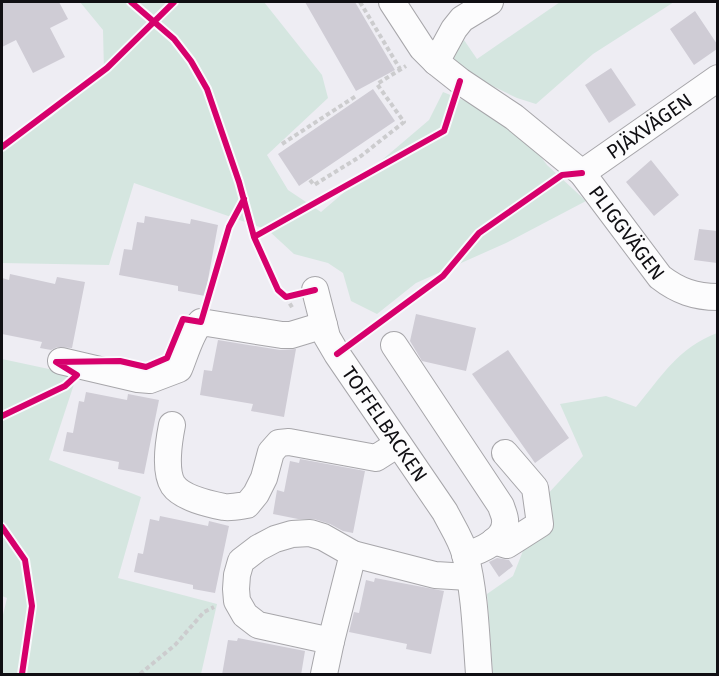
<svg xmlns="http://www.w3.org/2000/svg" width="719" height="676" font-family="'Fira Sans',sans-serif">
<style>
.green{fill:#d5e6e0}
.building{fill:#cfccd5}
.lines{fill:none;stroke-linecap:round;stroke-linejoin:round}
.minor-casing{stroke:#a7a6aa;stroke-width:28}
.path{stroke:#ccccce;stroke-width:4;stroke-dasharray:4.5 3;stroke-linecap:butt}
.minor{stroke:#fcfcfd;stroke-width:26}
.cycleway-casing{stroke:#faf9fd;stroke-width:10}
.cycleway{stroke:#d6006c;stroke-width:6}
.labels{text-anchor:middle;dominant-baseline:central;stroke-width:4.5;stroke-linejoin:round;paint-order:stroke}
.street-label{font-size:20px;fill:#100f13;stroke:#faf9fd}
</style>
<rect width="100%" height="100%" fill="#eeedf3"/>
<path class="green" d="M80 2H264L322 75 328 98 267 155 288 190 321 212 429 120 443 92 514 121 547 165 586 201 506 243 416 283 377 314 351 301 343 273 328 263 294 254 268 230 134 183 109 265 2 263V148L51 117 104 72 103 30Z
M560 2H674L593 54 536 104 517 98 447 64 464 40 477 59Z
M717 333V674H493L487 594 513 576 544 498 583 456 560 404 606 396 636 407C662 376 678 348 717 333Z
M2 359 77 375 49 460 141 497 118 578 217 604 201 674H2V619L7 598 2 596Z"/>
<path class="building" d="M2 2H59L68 19 50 28 65 57 33 73 16 40 2 47Z
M305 2H355L395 70 356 91Z
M695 11 717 44V49L694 65 670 29Z
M611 68 636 105 609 123 585 85Z
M373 89 395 121 299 186 278 154Z
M651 160 679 195 654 216 626 182Z
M145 216 190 224 191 219 218 225 205 296 178 291V286L119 275 124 249 132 250 137 222 144 223Z
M699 229 717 231V263L694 260Z
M10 274 55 284 57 277 85 282 72 348 57 347 51 350 40 348 42 342 2 334V278L9 280Z
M416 314 476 328 466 371 422 361 410 341Z
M218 340 280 350 296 349 284 417 251 411 253 404 200 395 204 370 212 371Z
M508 350 569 438 535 463 472 374Z
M86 392 127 400 128 394 159 400 144 474 118 469 119 462 63 451 67 432 73 433 79 401 84 402Z
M300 459 365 471 353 533 343 531 330 524 314 519H298L273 514 277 490 284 492 290 461 299 463Z
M160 516 208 526 209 521 229 526 215 593 193 589V585L134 572 138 553 143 554 150 519 159 521Z
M497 558 509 560 513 566 499 577 489 562Z
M375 578 444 591 431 654 406 649 407 644 349 632 354 612 359 613 366 580 374 582Z
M238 638 305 651 301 675H222L228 640 237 641Z"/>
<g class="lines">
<g class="minor-casing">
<g id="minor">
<path id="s1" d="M392 2 422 48 436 62 460 81 514 117 582 173 660 277C678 291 695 297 718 297"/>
<path d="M436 62 454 29 462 19 490 2"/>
<path id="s2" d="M582 173 718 78"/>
<path id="s3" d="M315 290 327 337 337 354 445 512C452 526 461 539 465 554 475 592 476 635 479 674"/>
<path d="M394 345 501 506C502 510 505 516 505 520 507 540 480 551 465 555"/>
<path d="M61 361 138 379 150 380 179 369C185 355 191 332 201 322L282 335H291L324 325"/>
<path d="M172 425C169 440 164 471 173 485 182 498 209 504 224 507 231 508 240 506 247 505L256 494 264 478 271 452 279 443 289 442 376 458 398 444"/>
<path d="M494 541 507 545 540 524 535 488 505 453"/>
<path d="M331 641 353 554"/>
<path d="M324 674 331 641 258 625 245 615 237 601 236 589 237 575 241 561 258 548 275 539 292 534 310 533 323 537 353 554 435 575 469 577"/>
</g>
</g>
<path class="path" d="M360 2 400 69
M282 144 356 96
M310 180 314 185 361 156 404 122 377 84 406 66
M286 297 293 309
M140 674 175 645 204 612 214 607"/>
<use href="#minor" class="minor"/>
<g class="cycleway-casing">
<path id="cycleway" d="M131 2 174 39 191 61 207 89 239 182 254 237
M2 147 107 68 174 2
M315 290 286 297 278 290 254 237 444 131 460 81
M337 354 443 276 479 233 562 175 582 173
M2 416 65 386 77 375 56 362 120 361 146 367 167 358 183 319 201 322 229 227 244 199
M2 527 25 560 32 606 22 674"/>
</g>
<use href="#cycleway" class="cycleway"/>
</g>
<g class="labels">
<g class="street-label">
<text stroke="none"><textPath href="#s2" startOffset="82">PJÄXVÄGEN</textPath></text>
<text stroke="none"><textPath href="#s1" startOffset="333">PLIGGVÄGEN</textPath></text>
<text stroke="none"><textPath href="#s3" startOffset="153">TOFFELBACKEN</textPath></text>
</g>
</g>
<rect width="719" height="676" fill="none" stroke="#100f13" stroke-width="6"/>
</svg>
